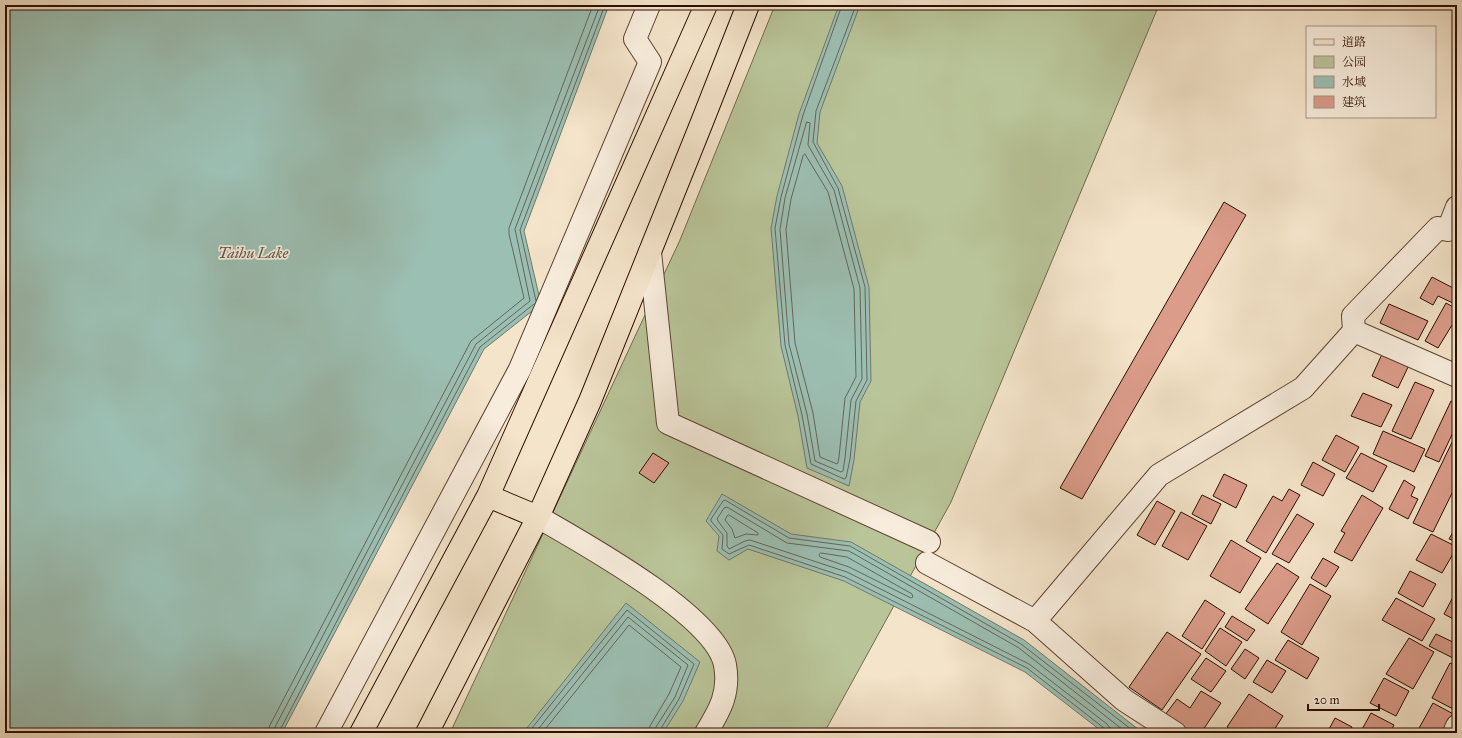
<svg xmlns="http://www.w3.org/2000/svg" width="1462" height="738" font-family="'IM FELL Great Primer','Noto Serif SC',serif">
<style>
.green{fill:#b9c599;stroke:#72694c}
.water{fill:#9cbfb3;stroke:#6f786b}
.lines{fill:none;stroke-linecap:round;stroke-linejoin:round}
.shore{stroke:#64665a;stroke-width:1}
.building{fill:#db9c8a;stroke:#2c0d00}
.minor-casing{stroke:#5e4332;stroke-width:24}
.major-casing{stroke:#2c0d00;stroke-width:24}
.minor{stroke:#f8eddd;stroke-width:22}
.major{stroke:#f4e4ca;stroke-width:22}
.labels{text-anchor:middle;dominant-baseline:central;stroke-width:3.5;stroke-linejoin:round;paint-order:stroke}
.water-label{font-size:15px;font-style:italic;fill:#595448;stroke:#f8eddd}
</style>
<rect width="100%" height="100%" fill="#f4e4ca"/>
<filter id="stains"><feTurbulence type="fractalNoise" baseFrequency=".005" numOctaves="4"/><feColorMatrix values="0 0 0 0 .2 0 0 0 0 .09 0 0 0 0 .02 0 0 0 .5 -.17"/></filter>
<radialGradient id="worn" r=".72"><stop offset=".6" stop-color="#630" stop-opacity="0"/><stop offset="1" stop-color="#630" stop-opacity=".3"/></radialGradient>
<path class="green" d="M775 5H1159L951 502 824 733H450L680 240Z"/>
<path class="water" d="M5 5H609L524 231 541 304 484 349 282 733H5Z
M839 5H860L820 112 817 143 842 186 869 287 871 381 860 402 854 460 849 486 807 468 798 416 781 346 771 228 777 196 799 114Z
M722 494 791 534 851 542 1024 640 1143 733H1104L1025 672 844 581 748 549 729 560 717 551 719 536 706 521Z
M626 603 700 662 683 701 663 733H523Z"/>
<g class="lines">
<path class="shore" d="M842 5 803 115 781 197 775 228 785 345 802 415 811 464 844 479 846 478 850 459 856 401 867 380 865 287 838 188 813 142 816 111 856 5
M807 122 810 123 808 145 834 190 860 288 862 379 851 400 845 458 843 471 841 472 815 461 807 414 789 344 780 229 785 198Z
M805 154 828 192 854 289 856 377 845 398 839 457 838 463 837 464 820 457 813 413 795 343 786 229 791 199 803 156Z
M536 301 520 230 605 5
M729 515 758 533V535L746 534 735 538 732 529 725 520 727 516Z
M821 553 847 557 912 594 913 597 911 598 849 567 820 557 819 555Z
M268 733 270 725 471 341 524 298 509 234V228L593 5
M274 733 275 727 476 344 530 301 515 229 600 5
M279 733 280 730 480 347 534 304
M528 733 627 610 694 664 679 699 660 730V733
M535 733 628 617 688 665 675 697 656 727 655 733
M542 733 629 625 681 667 669 694 650 726 649 733
M1106 733 1104 728 1027 668 845 577 749 545 729 554 722 549 723 535 711 521V519L723 501 725 500 789 538 850 546 1021 644 1136 733
M1111 733 1110 728 1107 724 1029 664 847 572 750 540 745 541 729 549 727 546V533L718 521 717 519 724 508 727 507 787 543 849 551 1019 648 1127 733"/>
</g>
<path class="building" d="M1224 202 1246 215 1082 499 1060 488Z
M1432 277 1457 290V305L1438 296 1433 305 1420 298Z
M1446 303 1457 309V327L1452 325 1438 348 1425 341Z
M1389 304 1428 321 1418 340 1380 323Z
M1383 352 1410 363 1398 388 1372 376Z
M1415 382 1434 390 1411 439 1392 431Z
M1363 393 1392 405 1381 427 1351 416Z
M1451 401 1457 403V424L1439 462 1425 456Z
M1383 431 1425 449 1414 472 1373 454Z
M1457 432V483L1433 532 1413 523Z
M1336 435 1359 447 1345 472 1322 460Z
M653 453 669 463 654 483 639 473Z
M1361 453 1387 466 1373 492 1346 478Z
M1313 462 1335 474 1323 496 1301 485Z
M1224 474 1247 485 1236 508 1213 496Z
M1404 480 1415 487 1411 496 1418 499 1408 519 1389 509Z
M1289 489 1300 495 1266 553 1246 541 1273 496 1282 501Z
M1202 495 1221 504 1211 524 1192 514Z
M1362 495 1383 508 1352 561 1334 552 1345 533 1341 531Z
M1157 501 1175 511 1155 545 1137 535Z
M1181 512 1207 526 1188 560 1162 546Z
M1297 514 1314 524 1289 563 1272 554Z
M1457 525V542L1449 539Z
M1431 534 1457 547 1442 573 1416 560Z
M1231 540 1261 558 1240 593 1210 576Z
M1323 558 1339 567 1326 587 1311 578Z
M1277 563 1299 577 1268 624 1245 609Z
M1410 571 1436 584 1423 607 1398 593Z
M1310 584 1331 596 1302 645 1281 632Z
M1453 597 1457 599V621L1444 614Z
M1396 598 1435 619 1422 641 1382 620Z
M1205 600 1225 613 1202 649 1182 636Z
M1232 616 1255 630 1247 641 1225 627Z
M1220 628 1242 642 1226 666 1205 651Z
M1457 628V641L1452 638Z
M1167 632 1201 654 1162 710 1129 687Z
M1436 634 1457 644V660L1429 646Z
M1409 638 1434 652 1413 689 1386 674Z
M1288 640 1319 658 1307 679 1275 660Z
M1245 649 1259 658 1245 679 1231 669Z
M1206 658 1226 671 1211 692 1191 679Z
M1267 660 1286 671 1272 693 1253 682Z
M1450 663 1457 666V711L1432 698Z
M1384 678 1409 691 1396 716 1370 703Z
M1201 691 1221 703 1201 733H1192L1165 715 1177 699 1190 708Z
M1249 694 1283 716 1272 733H1236L1227 727Z
M1433 703 1457 716 1448 733H1423L1418 730Z
M1371 713 1394 725 1390 733H1360Z
M1335 718 1352 727 1349 733H1327Z"/>
<g class="lines">
<g class="minor-casing">
<path id="minor" d="M650 252 668 423 929 542
M1354 331 1353 316 1438 228 1448 230 1457 207
M538 517C581 542 716 616 725 665 730 693 720 710 706 733
M927 563 1035 621 1159 475 1303 388 1354 331 1457 376
M1035 621 1124 700 1175 733
M326 733 520 369 650 62 635 39 649 5
M1454 733 1457 726"/>
</g>
<g class="major-casing">
<path id="major" d="M488 496 538 517
M361 733 488 496 706 5
M427 733 538 517 590 401 702 122 748 5"/>
</g>
<use href="#minor" class="minor"/>
<use href="#major" class="major"/>
</g>
<g class="labels">
<g class="water-label">
<text x="253" y="253">Taihu Lake</text>
</g>
</g>
<rect width="1462" height="738" fill="none" stroke="#f4e4ca" stroke-width="20"/>
<rect x="6" y="6" width="1450" height="726" fill="none" stroke="#2c0d00" stroke-width="2"/>
<rect x="10" y="10" width="1442" height="718" fill="none" stroke="#2c0d00"/>
<rect x="1306" y="26" width="130" height="92" fill="#f8eddd" stroke="#a69385"/>
<rect x="1314" y="39" width="20" height="6" fill="#f4e4ca" stroke="#a69385"/>
<text x="1342" y="46" font-size="12" fill="#2c0d00">道路</text>
<rect x="1314" y="56" width="20" height="12" fill="#b9c599" stroke="#a69385"/>
<text x="1342" y="66" font-size="12" fill="#2c0d00">公园</text>
<rect x="1314" y="76" width="20" height="12" fill="#9cbfb3" stroke="#a69385"/>
<text x="1342" y="86" font-size="12" fill="#2c0d00">水域</text>
<rect x="1314" y="96" width="20" height="12" fill="#db9c8a" stroke="#a69385"/>
<text x="1342" y="106" font-size="12" fill="#2c0d00">建筑</text>
<path d="M1308 704v6h71v-6" fill="none" stroke="#2c0d00" stroke-width="2"/>
<text x="1314" y="704" font-size="12" fill="#2c0d00" stroke="#f8eddd" stroke-width="3" paint-order="stroke">20 m</text>
<rect width="100%" height="100%" filter="url(#stains)"/>
<rect width="100%" height="100%" fill="url(#worn)"/>
</svg>
